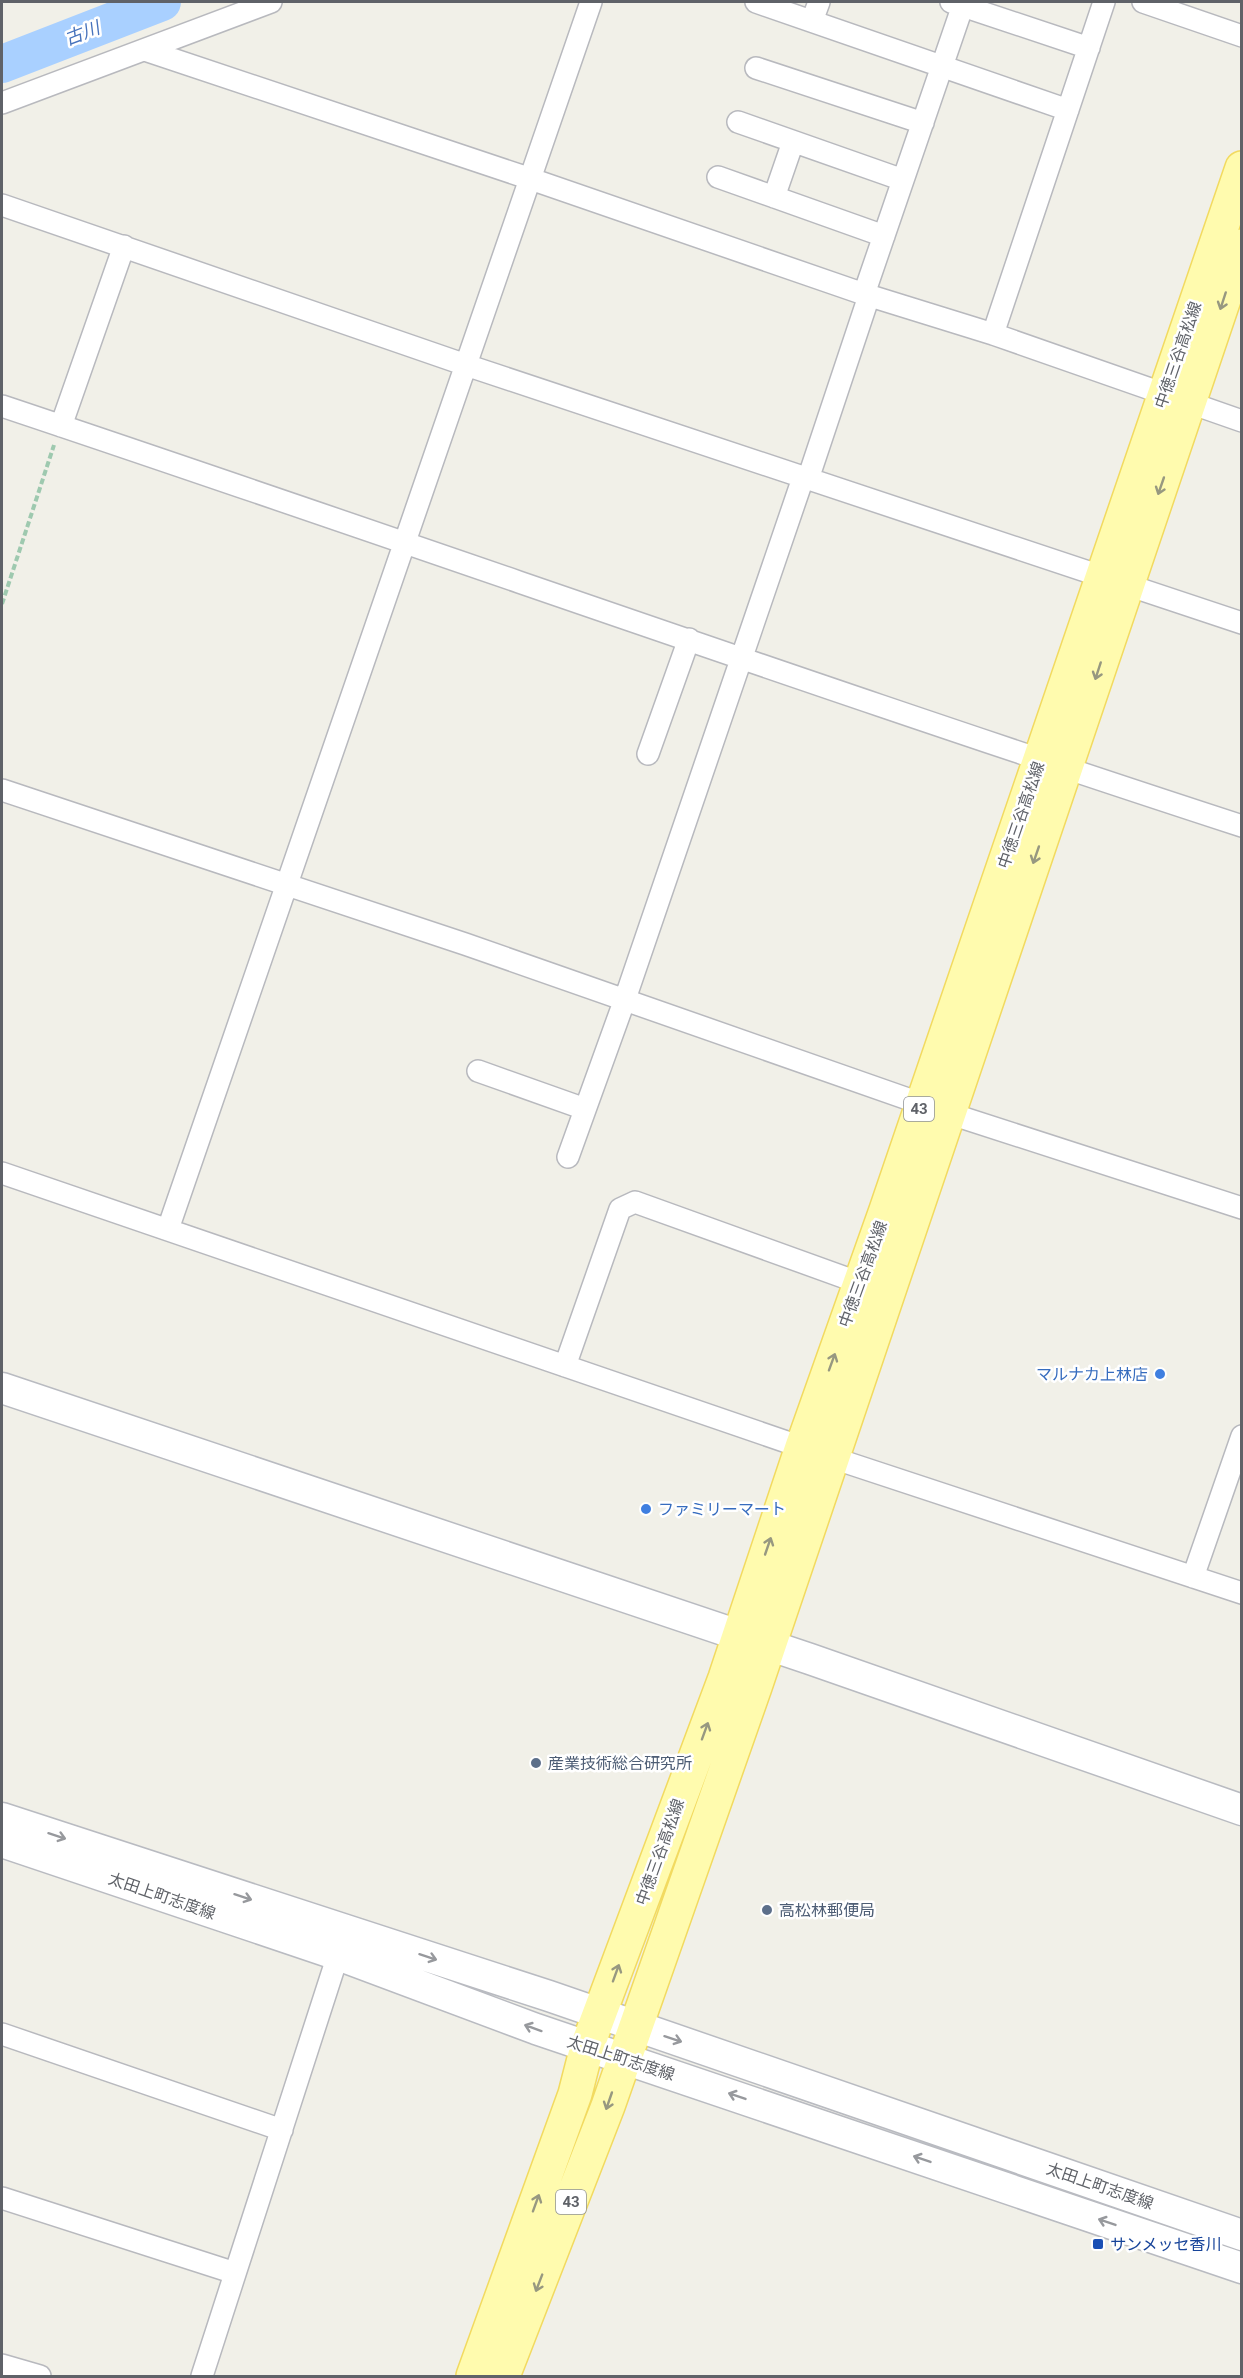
<svg xmlns="http://www.w3.org/2000/svg" width="1243" height="2378" font-family="Roboto,'Noto Sans JP',sans-serif">
<style>
.lines{fill:none;stroke-linecap:round;stroke-linejoin:round}
.river{stroke:#a9d0ff;stroke-width:38}
.street-casing{stroke:#b8b9be;stroke-width:24}
.secondary-casing{stroke:#b9bbc1;stroke-width:33}
.primary-casing{stroke:#f2da60;stroke-width:36}
.path{stroke:#9ec9af;stroke-width:4;stroke-dasharray:6 3;stroke-linecap:butt}
.street{stroke:#fff;stroke-width:21}
.secondary{stroke:#fff;stroke-width:30}
.primary{stroke:#fffbae;stroke-width:33}
.oneway{stroke:#979880}
.oneway2{stroke:#97999d}
.shop-dot{fill:#3f7fe0;stroke:#fff;stroke-width:2}
.service-dot{fill:#5c6f8a;stroke:#fff;stroke-width:2}
.transit-dot{fill:#1a4fb4;stroke:#fff;stroke-width:2}
.labels{text-anchor:middle;dominant-baseline:central;stroke-width:5;stroke-linejoin:round;paint-order:stroke}
.shield{fill:#fff;stroke:#8f9195;stroke-width:1.5}
.shield-label{font-size:15px;font-weight:bold;fill:#5f6268}
.street-label{font-size:16px;fill:#5f6268;stroke:#fff}
.shop-label{font-size:16px;fill:#366cbe;stroke:#fff;text-anchor:end}
.service-label{font-size:16px;fill:#4e5e75;stroke:#fff;text-anchor:start}
.transit-label{font-size:16px;fill:#164399;stroke:#fff;text-anchor:start}
.water-label{font-size:18px;font-style:italic;fill:#4773bc;stroke:#fff}
</style>
<rect width="100%" height="100%" fill="#f1f0e8"/>
<g class="lines">
<path class="river" d="M2 64 162 2"/>
<g class="street-casing">
<path id="street" d="M756 2 1068 110
M951 2 1089 48
M1143 2 1242 36
M812 21 819 2
M145 50 528 178 864 294 993 334 1242 421
M756 68 923 123
M2 103 271 2
M738 122 903 180
M718 177 884 236
M774 197 793 142
M2 205 466 365 1242 623
M864 294 964 2
M993 334 1104 2
M2 406C415 544 827 691 1242 826
M61 426 124 246
M808 479 869 296
M648 754 689 639
M2 790 465 944 948 1113 1242 1208
M478 1071 585 1109
M568 1157 625 999 803 478
M2 1173 851 1464 1242 1593
M168 1229 591 2
M565 1366 620 1209 635 1202 860 1283
M1193 1577 1242 1436
M2 2034 282 2130
M2 2198 235 2273
M2 2365 40 2376
M202 2376 338 1955"/>
</g>
<g class="secondary-casing">
<path id="secondary" d="M2 1388 810 1659 1242 1810
M2 1818 549 1996 1242 2235
M2 1842 338 1955 536 2029 1242 2268"/>
</g>
<g class="primary-casing">
<path id="primary" d="M473 2376 575 2094 587 2047 725 1678 802 1447 886 1210 1242 168
M503 2376 608 2106 755 1687 1242 246"/>
</g>
<path class="path" d="M2 604 54 445"/>
<use href="#street" class="street"/>
<use href="#secondary" class="secondary"/>
<use href="#primary" class="primary"/>
</g>
<defs><path id="oneway-shaft" d="M-6 0H5M1.5-3L5.5 0L1.5 3" fill="none" stroke-width="1.6" stroke-linecap="round" stroke-linejoin="round" transform="scale(1.5)"/></defs>
<g class="oneway">
<use href="#oneway-shaft" transform="translate(1223 301) rotate(108)"/>
<use href="#oneway-shaft" transform="translate(1161 486) rotate(109)"/>
<use href="#oneway-shaft" transform="translate(1098 671) rotate(108)"/>
<use href="#oneway-shaft" transform="translate(1036 855) rotate(109)"/>
<use href="#oneway-shaft" transform="translate(832 1362) rotate(-70)"/>
<use href="#oneway-shaft" transform="translate(768 1546) rotate(-71)"/>
<use href="#oneway-shaft" transform="translate(705 1731) rotate(-70)"/>
<use href="#oneway-shaft" transform="translate(616 1973) rotate(-70)"/>
<use href="#oneway-shaft" transform="translate(609 2101) rotate(109)"/>
<use href="#oneway-shaft" transform="translate(536 2203) rotate(-70)"/>
<use href="#oneway-shaft" transform="translate(539 2283) rotate(111)"/>
</g>
<g class="oneway2">
<use href="#oneway-shaft" transform="translate(57 1836) rotate(18)"/>
<use href="#oneway-shaft" transform="translate(243 1897) rotate(18)"/>
<use href="#oneway-shaft" transform="translate(428 1957) rotate(18)"/>
<use href="#oneway-shaft" transform="translate(533 2028) rotate(-160)"/>
<use href="#oneway-shaft" transform="translate(673 2039) rotate(18)"/>
<use href="#oneway-shaft" transform="translate(737 2096) rotate(-161)"/>
<use href="#oneway-shaft" transform="translate(922 2159) rotate(-161)"/>
<use href="#oneway-shaft" transform="translate(1107 2222) rotate(-161)"/>
</g>
<g class="shop-dot">
<circle cx="1160" cy="1374" r="6"/>
<circle cx="646" cy="1509" r="6"/>
</g>
<g class="service-dot">
<circle cx="536" cy="1763" r="6"/>
<circle cx="767" cy="1910" r="6"/>
</g>
<rect class="transit-dot" x="1092" y="2238" width="12" height="12" rx="3"/>
<g class="labels">
<g class="shield">
<rect x="904" y="1097" width="30" height="24" rx="4.5"/>
<rect x="556" y="2190" width="30" height="24" rx="4.5"/>
</g>
<g class="shield-label">
<text x="919" y="1109">43</text>
<text x="571" y="2202">43</text>
</g>
<g class="street-label">
<text transform="translate(1178 355) rotate(-71)">中徳三谷高松線</text>
<text transform="translate(1021 815) rotate(-71)">中徳三谷高松線</text>
<text transform="translate(863 1274) rotate(-70)">中徳三谷高松線</text>
<text transform="translate(660 1852) rotate(-70)">中徳三谷高松線</text>
<text transform="translate(162 1896) rotate(19)">太田上町志度線</text>
<text transform="translate(621 2058) rotate(18)">太田上町志度線</text>
<text transform="translate(1100 2186) rotate(19)">太田上町志度線</text>
</g>
<g class="shop-label">
<text x="1148" y="1374">マルナカ上林店</text>
<text x="658" y="1509" text-anchor="start">ファミリーマート</text>
</g>
<g class="service-label">
<text x="548" y="1763">産業技術総合研究所</text>
<text x="779" y="1910">高松林郵便局</text>
</g>
<g class="transit-label">
<text x="1110" y="2244">サンメッセ香川</text>
</g>
<g class="water-label">
<text transform="translate(82 33) rotate(-21)">古川</text>
</g>
</g>
<rect width="1243" height="2378" fill="none" stroke="#5f6268" stroke-width="6"/>
</svg>
